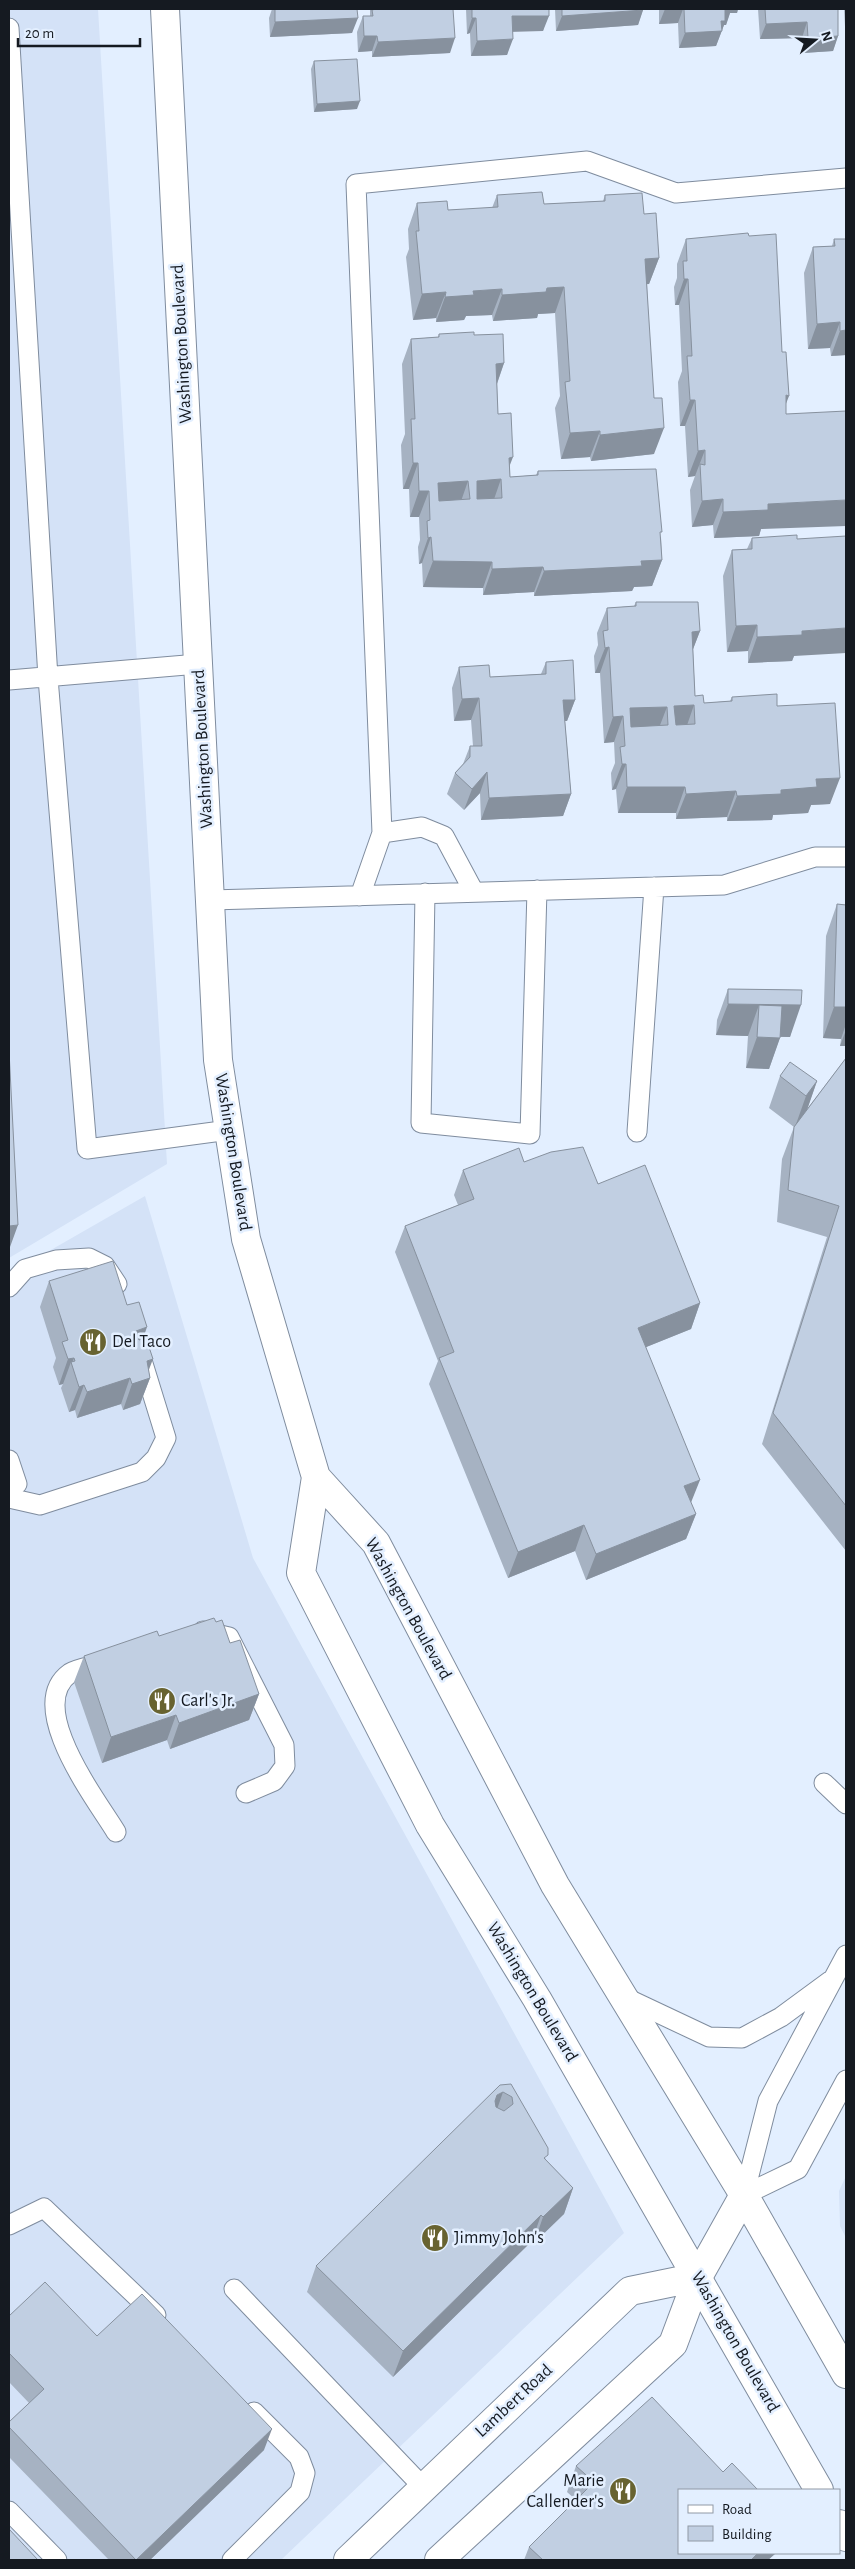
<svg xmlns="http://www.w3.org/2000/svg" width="855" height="2569" font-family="'Alegreya Sans',sans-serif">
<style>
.built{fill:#d4e2f7}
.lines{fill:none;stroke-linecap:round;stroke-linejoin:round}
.service-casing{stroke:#7f8c9e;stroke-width:21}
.secondary-casing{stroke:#7f8c9e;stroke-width:30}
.primary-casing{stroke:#7f8c9e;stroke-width:30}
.service{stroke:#fff;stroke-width:19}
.secondary{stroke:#fff;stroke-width:28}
.primary{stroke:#fff;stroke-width:28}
.wall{fill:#a6b2c2}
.shaded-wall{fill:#87919e}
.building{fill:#c1cfe2;stroke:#87919e;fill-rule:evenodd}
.labels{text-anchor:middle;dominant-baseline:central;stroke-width:5;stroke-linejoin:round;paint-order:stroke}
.street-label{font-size:18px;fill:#151a21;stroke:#e3efff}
.poi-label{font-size:18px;fill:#151a21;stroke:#e3efff;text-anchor:start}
</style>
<rect width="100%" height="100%" fill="#e3efff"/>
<path class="built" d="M9 9H98L167 1164 9 1258Z
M145 1196 253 1558 624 2233 281 2560H9V1274Z
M846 2176V2238L840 2226 839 2191Z"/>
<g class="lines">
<g class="service-casing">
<path id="service" d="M9 28 48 678 87 1149 229 1130
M9 680 198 664
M382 833 356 184 587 161 676 193 846 178
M425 893 421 1123 530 1134 537 890
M360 896 382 833 422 827 444 836 474 892
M210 900 724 885 815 857H846
M637 1132 654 887
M9 1287 25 1269 56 1260 89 1258 105 1266 117 1284
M9 1460 17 1484 9 1489
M9 1498 40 1505 142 1472 156 1458 166 1438 141 1357
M203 1631 229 1637 284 1745 285 1766 274 1781 246 1793
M103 1663C94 1666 78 1668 70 1673 24 1706 96 1799 116 1832
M824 1783 846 1804
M622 1996 709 2037 742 2038 781 2017 830 1981
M744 2195 768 2101 846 1955
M744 2195 798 2169 846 2080
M9 2225 44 2208 156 2315
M234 2289 423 2487
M9 2511 57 2560
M232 2560 300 2492 305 2473 299 2457 254 2412"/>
</g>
<g class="secondary-casing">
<path id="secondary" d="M348 2560 630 2291 698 2277
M439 2560 673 2344 698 2277 744 2195"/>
</g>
<g class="primary-casing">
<path id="primary" d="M165 9 218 1060 246 1239 316 1477 301 1573 430 1825 537 1999 819 2490
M316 1477 376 1543 555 1885 744 2195 846 2374
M839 2524 846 2537"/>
</g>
<use href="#service" class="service"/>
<use href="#secondary" class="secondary"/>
<use href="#primary" class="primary"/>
</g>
<path class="wall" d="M272 9H357L352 33 270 37 269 18Z
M370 9H453L450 53 372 57V51L358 52 357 32 363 16H370Z
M466 9H549L543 31H513L507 55 471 56 470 33 467 34Z
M555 9H643V10L638 25 556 31Z
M659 9H738L737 13H730L726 25H724L716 46 679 48 678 23 659 24Z
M758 9H838V36L833 51 803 53 802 38 760 39Z
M844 9H846V44Z
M314 61 357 109 314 112 311 69Z
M497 195 544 204 603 201 605 195 644 214 659 258 649 284H647L654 454 591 461 590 457 561 459 555 408 560 396 555 313 538 314 537 318 493 321 492 315 466 316 464 320 436 322V318L413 320 406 257 409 249 408 229 417 203 448 210 492 208Z
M749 236 782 352 786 403 761 529 759 536 714 538 713 525 692 527 690 490 695 476 688 477 685 426H680L678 382 682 371 679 305H675L674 287 677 278V264L686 239Z
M834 239H846V355L831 356 830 348 808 349 804 273 813 247 832 246Z
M439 334 474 335 504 363 497 384 498 414 510 466V477L536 475 538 471 661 537 662 560 652 586 634 587 632 591 534 596V592L483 595V588L423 587 422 563 419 564 418 547 420 540 419 517H410L409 489H403L401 445 405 434 402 364 411 339 438 337Z
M752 538 794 656 792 661 748 663V651L727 652 723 576 732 550 747 549Z
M636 602 700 631 693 649 695 696 704 703 730 701 732 697 777 706 830 804 811 805 808 813 773 815 772 820 727 821V817L676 819V813H618L616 789 612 790 611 773 615 763 614 742 604 743 600 673H595L594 656 598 645 597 633 607 608 634 606Z
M546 662 575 700 567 721H565L571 794 563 816 481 820 480 793 464 810 447 794 455 773 463 764 470 746H473L471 720 454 721 452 688 459 667 490 677 541 674Z
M837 904 846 905V1046H840L841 1039 823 1038 826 936Z
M728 989 802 990 790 1037H780L769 1069 746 1068 748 1036 716 1035 717 1020Z
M846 1058V1551L762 1444 827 1237 777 1222 782 1159 794 1127 769 1108 780 1076 817 1081 807 1109Z
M524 1162 598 1184 700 1303 691 1329 646 1347 691 1503 696 1514 686 1539 586 1580 575 1551 508 1578 429 1384 438 1361 395 1252 405 1226 458 1205 454 1195 463 1170Z
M49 1281 143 1339 150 1378 140 1404 123 1410 121 1404 77 1418 75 1410 69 1412 61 1388 63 1384 59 1385 53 1367 56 1358 40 1307Z
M216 1622 230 1643 259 1694 249 1720 170 1749 167 1740 102 1763 74 1682 84 1656 159 1636Z
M511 2084 546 2160 573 2188 564 2214 534 2243 532 2241 393 2377 307 2292 316 2266Z
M9 2316 97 2336 264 2450 150 2560H109L9 2457V2422L29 2403 9 2382Z
M576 2466 723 2472 679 2553H776L768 2560H524L529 2547 576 2500 567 2492Z"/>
<path class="shaded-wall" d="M665 9H683L678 23 659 24Z
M727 9H738L737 13H730L726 25H724L716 46 679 48 685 33Z
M643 10 638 25 556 31 562 16Z
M512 16H549L543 31 506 32Z
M358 18 352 33 270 37 275 22Z
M472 18H476L470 33 467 34Z
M807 22 802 38 760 39 766 24Z
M364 36H377L372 51 358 52Z
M838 36 833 51 803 53 808 38Z
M455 38 450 53 372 57 378 42Z
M513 39 507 55 471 56 477 41Z
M360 101 357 109 314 112 317 104Z
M659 258 649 284 636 285 645 259Z
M684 279H688L679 305H675Z
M564 287 555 313 538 314 537 318 493 321 502 295 547 288Z
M502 289 492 315 466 316 464 320 436 322 445 297 473 291Z
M446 292 436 318 413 320 422 294Z
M840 322 830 348 808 349 817 324Z
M846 330V355L831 356 840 331Z
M504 363 495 389 496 364Z
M786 395 789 396 779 422Z
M690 400H695L685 426H680Z
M664 428 654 454 591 461 600 435Z
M600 431 590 457 561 459 570 433Z
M705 450 695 476 688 477 698 451Z
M513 457 503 483 509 458Z
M413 463H418L409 489H403Z
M501 479 492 505 467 507 477 481Z
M468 481 459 507 430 509 438 483Z
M419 491H429L419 517H410Z
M723 499 713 525 692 527 702 501Z
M846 500V526L761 529 759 536 714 538 723 512 768 504Z
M431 537 422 563 419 564 428 538Z
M662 560 652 586 634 587 632 591 534 596 544 571 641 561Z
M433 561 492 562 483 588 423 587Z
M543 567 534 592 483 595 492 569Z
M757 625 748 651 727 652 736 626Z
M846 628V653L794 656 792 661 748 663 757 637 802 631Z
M700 631 690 657 692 632Z
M609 647 600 673H595L605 648Z
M479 698 471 720 454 721 462 699Z
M563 700H575L567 721H556Z
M694 705 685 731 666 732 674 706Z
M667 707 657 733 624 734 630 708Z
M623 716 614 742 604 743 613 717Z
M622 764H626L616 789 612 790Z
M487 772 480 793 464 810 472 789Z
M840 778 830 804 811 805 808 813 773 815 772 820 727 821 737 796 781 790 816 779Z
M627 787H685L676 813H618Z
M736 791 727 817 676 819 686 794Z
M571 794 563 816 481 820 489 798Z
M728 1004 801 1005 790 1037 757 1036 759 1005 748 1036 716 1035Z
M834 1007H846V1024L841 1039 823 1038Z
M846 1030V1046H840Z
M757 1037 780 1038 769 1069 746 1068Z
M817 1081 806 1113 795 1127 806 1096Z
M18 1225 10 1247H9V1226Z
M700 1303 691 1329 629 1354 638 1328Z
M147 1327 138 1353 136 1331Z
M74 1358 71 1365V1362L63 1384 59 1385 68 1359Z
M153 1359 145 1380 150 1378 140 1404 123 1410 132 1384 147 1361Z
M130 1378 121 1404 77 1418 87 1392Z
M84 1385 75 1410 69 1412 79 1387Z
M700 1480 690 1505 684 1486Z
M696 1514 686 1539 586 1580 596 1554Z
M584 1525 575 1551 508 1578 518 1552Z
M259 1694 249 1720 170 1749 179 1723Z
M176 1715 167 1740 102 1763 111 1737Z
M503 2092 494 2118 488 2121 497 2095Z
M573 2188 564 2214 534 2243 543 2217Z
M541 2215 532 2241 393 2377 403 2351Z
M272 2429 264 2450 150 2560H136Z
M758 2553H776L768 2560H751Z"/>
<path class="building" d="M275 9H357L358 18 275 22Z
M376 9H453L455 38 378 42 377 36H364L363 16H373L372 10Z
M472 9H549V16H512L513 39 477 41 476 18H472Z
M562 9H643V10L562 16Z
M684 9H732L725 10V21H721L722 31 685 33Z
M765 9H838V36L808 38 807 22 766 24Z
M357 59 360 101 317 104 314 61Z
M542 192 544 204 605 201V195L642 193 644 214 656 213 659 258 645 259 654 398H662L664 428 600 435V431L570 433 565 382 570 381 564 287 547 288 546 292 502 295V289L473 291 474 295 445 297 446 292 422 294 416 231H419L417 203 447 201 448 210 498 207 497 195Z
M748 233 749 236 776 234 782 352H786L789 396 786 395V414L846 411V500L768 504V510L723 512V499L702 501 700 464 705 465V450L698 451 695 400H690L687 356H692L688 279H684L683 261H687L686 239Z
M834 239H846V330L840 331V322L817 324 813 247 835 246Z
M474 332V335L503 334 504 363 496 364 498 414 511 413 513 457 509 458 510 477 538 475V471L656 469 662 532H660L662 560 641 561 642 566 544 571 543 567 492 569V562L433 561 431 537 428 538 427 521 430 520 429 491H419L418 463H413L411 419H415L411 339 439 337V334ZM501 479 502 498 477 499V481ZM468 481 470 499 439 501 438 483Z
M797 535V539L846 536V628L802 631V635L757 637V625L736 626 732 550 752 549V538Z
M636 602H698L700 631 692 632 695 696 703 695 704 703 732 701V697L777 694V706L835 703 840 778 816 779 817 787 781 790V794L737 796 736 791 686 794 685 787H627L626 764H622L620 747 625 746 623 716 613 717 609 647 605 648 603 631 608 630 607 608 636 606ZM694 705 695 724 676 725 674 706ZM667 707 668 725 631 727 630 708Z
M573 660 575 700H563L571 794 489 798 487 772 472 789 455 773 470 757V746H482L479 698 462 699 459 667 489 665 490 677 546 674V662Z
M837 904 846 905V1007H834Z
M728 989 802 990 801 1005 728 1004Z
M759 1005 782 1006 780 1038 757 1037Z
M9 1051 18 1225 9 1226Z
M846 1058V1506L773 1413 839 1206 788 1190 794 1127Z
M790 1062 817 1081 806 1096 780 1076Z
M583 1147 598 1184 645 1165 700 1303 638 1328 700 1480 684 1486 696 1514 596 1554 584 1525 518 1552 439 1358 454 1352 405 1226 474 1199 463 1170 519 1148 524 1162 551 1152Z
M113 1261 127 1305 139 1302 147 1327 136 1331 139 1340 146 1338 153 1359 147 1361 150 1378 132 1384 130 1378 87 1392 84 1385 79 1387 71 1362 75 1361 74 1358 68 1359 62 1342 68 1340 49 1281Z
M214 1618 216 1622 222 1620 230 1643 240 1640 259 1694 179 1723 176 1715 111 1737 84 1656 157 1631 159 1636Z
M511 2084 548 2148V2155L544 2158 573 2188 543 2217 541 2215 403 2351 316 2266 500 2085ZM503 2092 512 2097 513 2104 504 2111 496 2107 495 2101 497 2095Z
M45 2282 97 2336 142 2294 272 2429 136 2560 9 2427V2422L44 2389 9 2353V2316Z
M652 2397 723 2472 732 2463 758 2490H679V2553H758L751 2560H543L529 2547 594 2482 576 2466Z
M9 2529 38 2560H9Z"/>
<defs>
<g id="restaurant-disc" transform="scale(1.4375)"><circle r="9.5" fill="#686330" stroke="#e3efff"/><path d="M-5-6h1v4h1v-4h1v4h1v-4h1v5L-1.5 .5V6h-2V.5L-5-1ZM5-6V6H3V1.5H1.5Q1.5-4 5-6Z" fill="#fff"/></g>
</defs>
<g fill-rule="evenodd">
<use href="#restaurant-disc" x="93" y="1342"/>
<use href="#restaurant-disc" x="162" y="1701"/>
<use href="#restaurant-disc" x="435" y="2238"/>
<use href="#restaurant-disc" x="623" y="2491"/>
</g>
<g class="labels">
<g class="street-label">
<text transform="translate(182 344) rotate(-93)">Washington Boulevard</text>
<text transform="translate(203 749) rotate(-93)">Washington Boulevard</text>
<text transform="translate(233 1152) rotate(81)">Washington Boulevard</text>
<text transform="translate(408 1609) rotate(61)">Washington Boulevard</text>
<text transform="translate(532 1992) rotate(59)">Washington Boulevard</text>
<text transform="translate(735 2342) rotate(60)">Washington Boulevard</text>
<text transform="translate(514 2401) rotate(-43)">Lambert Road</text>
</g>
<g class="poi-label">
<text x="112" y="1342">Del Taco</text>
<text x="181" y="1701">Carl's Jr.</text>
<text x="454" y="2238">Jimmy John's</text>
<text x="604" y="2481" text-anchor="end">Marie<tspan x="604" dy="21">Callender's</tspan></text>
</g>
</g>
<rect width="855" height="2569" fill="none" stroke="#151a21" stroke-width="20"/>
<rect x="678" y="2489" width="162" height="65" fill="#e3efff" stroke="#919aa6"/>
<rect x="688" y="2505" width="25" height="8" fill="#ffffff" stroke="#919aa6"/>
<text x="722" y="2514" font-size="15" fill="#151a21">Road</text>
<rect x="688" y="2526" width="25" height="15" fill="#c1cfe2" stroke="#919aa6"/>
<text x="722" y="2539" font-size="15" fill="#151a21">Building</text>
<g transform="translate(815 40) rotate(72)" stroke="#e3efff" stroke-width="4" paint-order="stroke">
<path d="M0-4L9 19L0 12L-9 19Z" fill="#151a21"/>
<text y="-8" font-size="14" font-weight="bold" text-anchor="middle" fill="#151a21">N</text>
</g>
<path d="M18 38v8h122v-8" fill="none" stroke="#151a21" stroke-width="2.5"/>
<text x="25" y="38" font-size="15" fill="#151a21" stroke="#e3efff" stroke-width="4" paint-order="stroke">20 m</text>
</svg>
